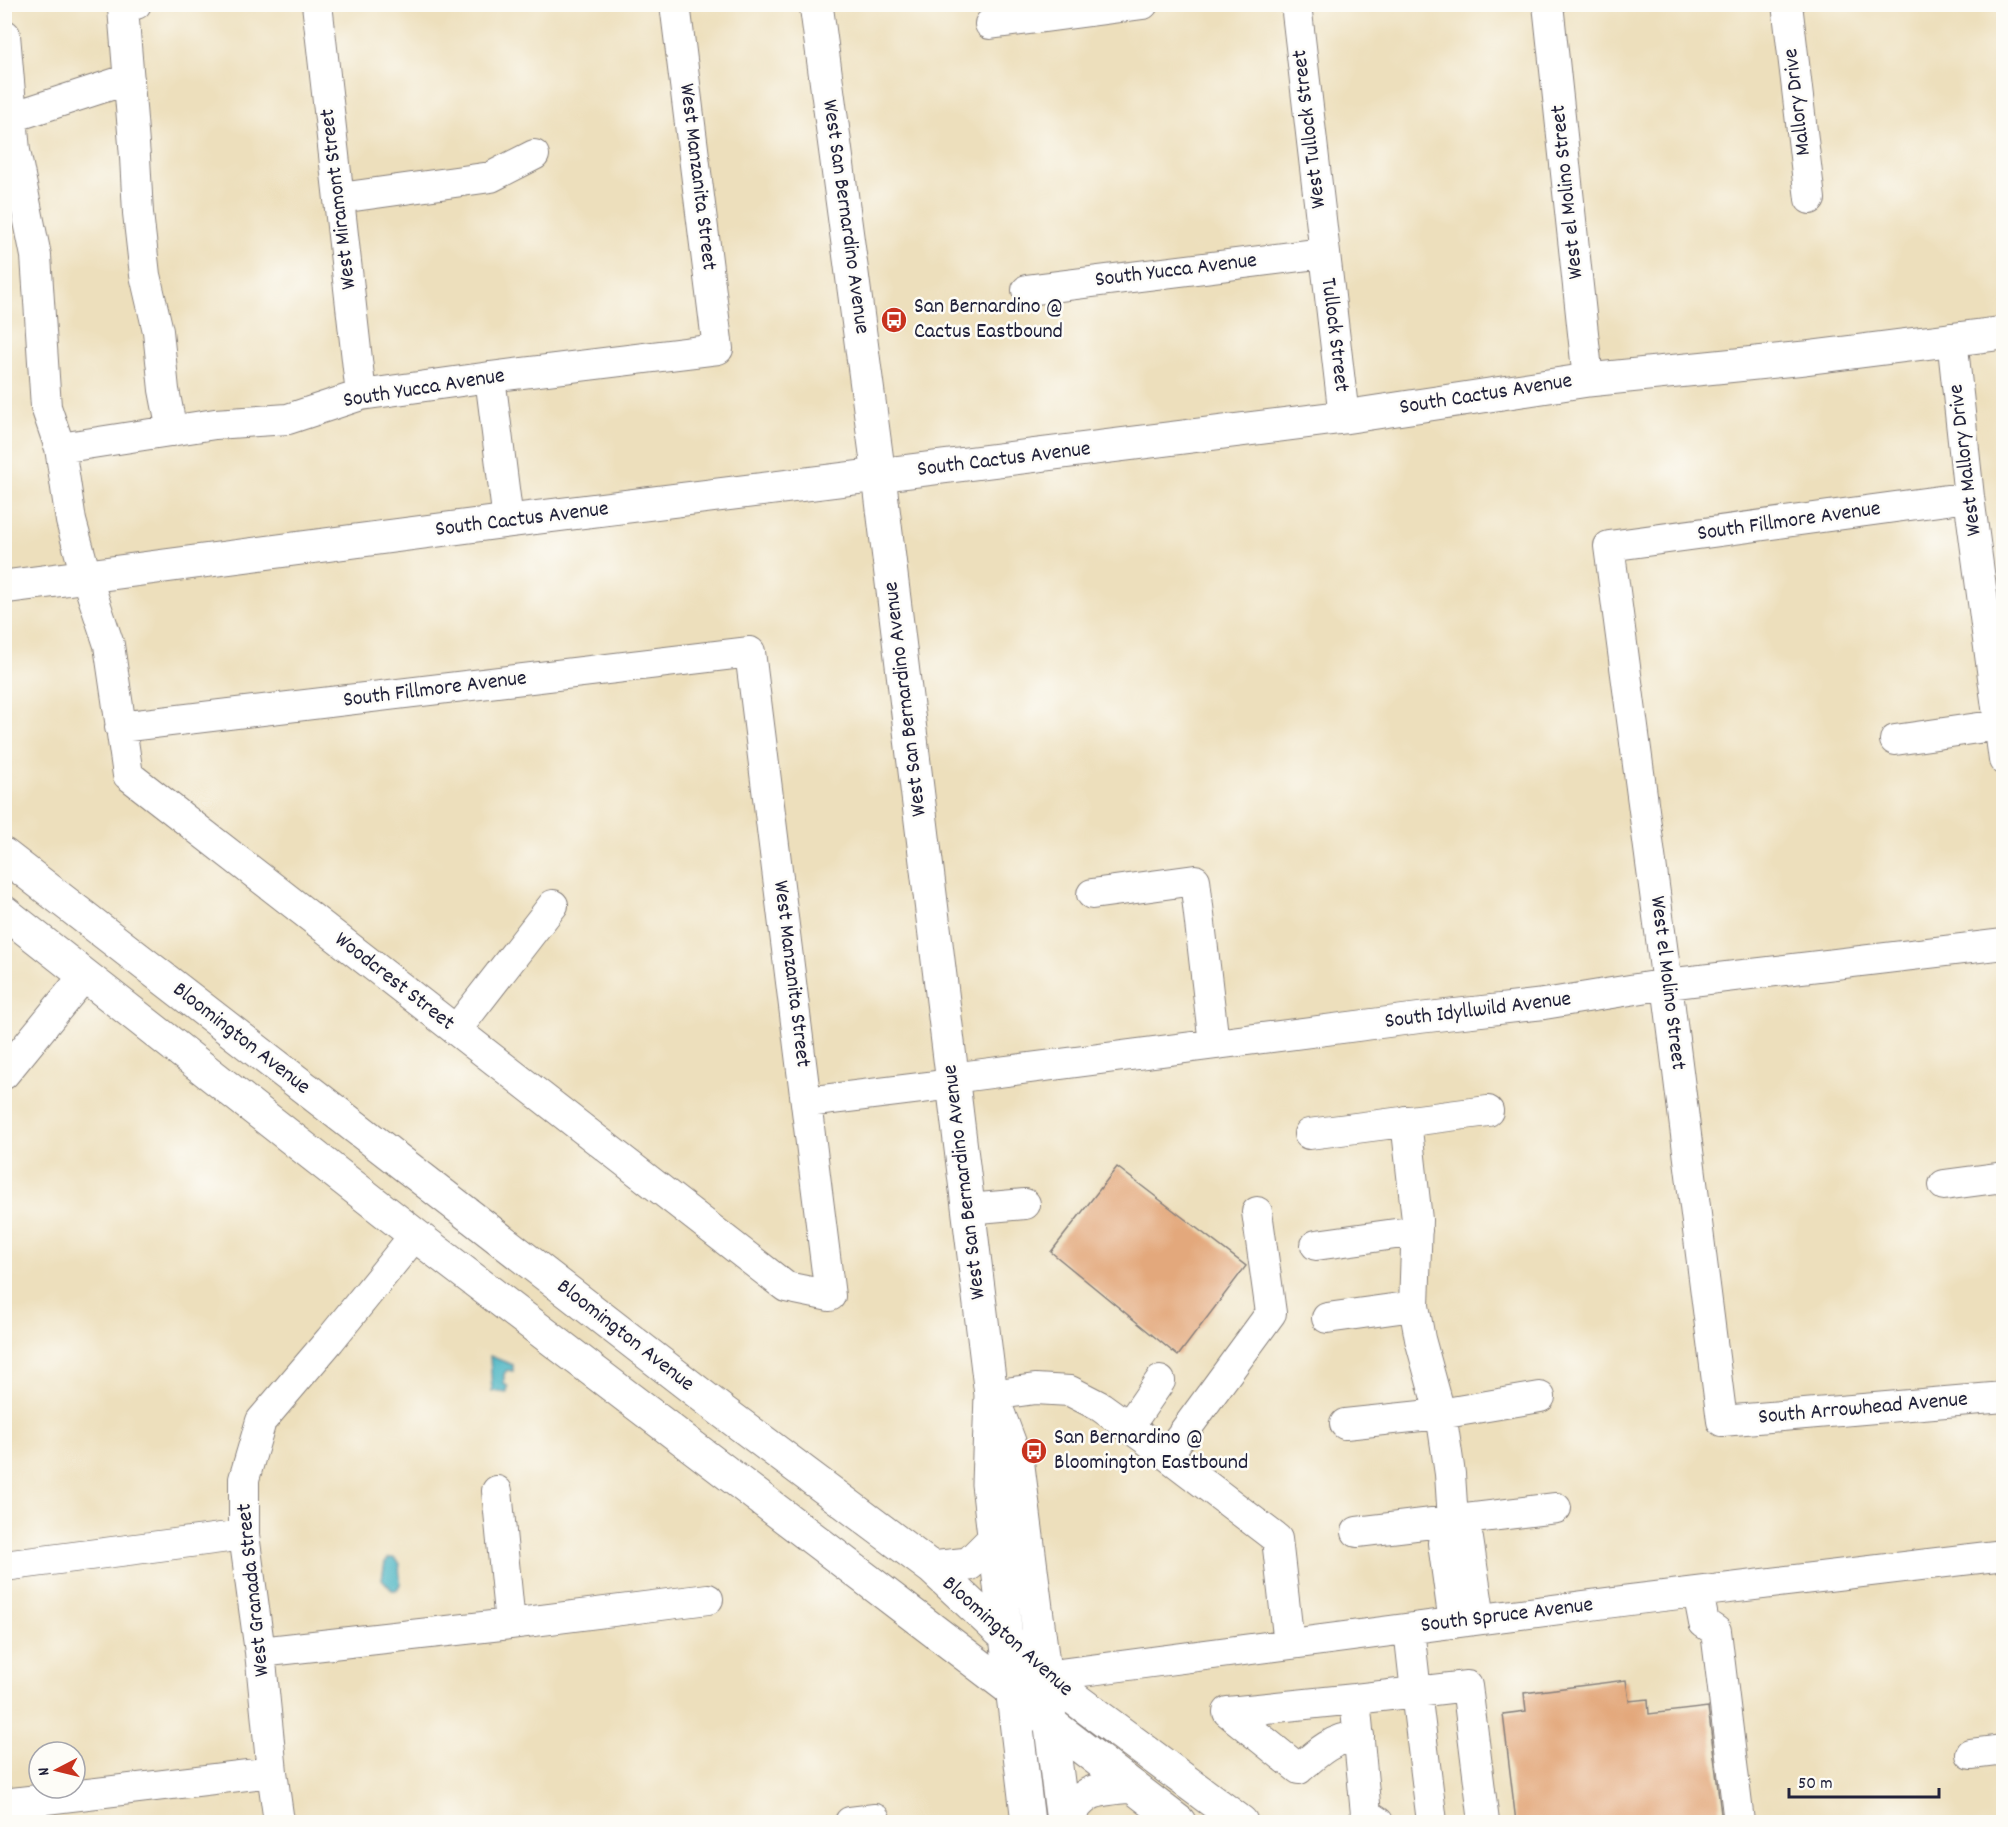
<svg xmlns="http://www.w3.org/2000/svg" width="2008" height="1827" font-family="Dekko,sans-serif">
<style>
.water{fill:#46b3c1;stroke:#346a7e;stroke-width:1.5}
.building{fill:#e3a87c}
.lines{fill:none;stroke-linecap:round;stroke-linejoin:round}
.minor-casing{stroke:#88807c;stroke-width:32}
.major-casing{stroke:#88807c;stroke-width:35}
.minor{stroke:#fff;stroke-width:30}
.major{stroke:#fff;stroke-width:33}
.labels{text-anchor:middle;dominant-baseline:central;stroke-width:5;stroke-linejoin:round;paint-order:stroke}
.street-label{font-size:22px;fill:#22223b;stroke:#fdfcf7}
.poi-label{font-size:22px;fill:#22223b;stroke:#fdfcf7;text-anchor:start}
</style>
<rect width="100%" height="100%" fill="#fdfcf7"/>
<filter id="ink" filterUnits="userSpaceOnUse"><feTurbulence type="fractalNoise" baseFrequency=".0167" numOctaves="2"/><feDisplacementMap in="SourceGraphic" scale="12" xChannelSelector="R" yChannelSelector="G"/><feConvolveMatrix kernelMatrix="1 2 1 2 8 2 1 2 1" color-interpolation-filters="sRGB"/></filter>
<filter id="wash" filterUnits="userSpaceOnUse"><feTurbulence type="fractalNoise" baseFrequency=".008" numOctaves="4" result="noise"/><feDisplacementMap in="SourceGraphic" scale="24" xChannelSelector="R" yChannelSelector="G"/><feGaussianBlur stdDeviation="1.35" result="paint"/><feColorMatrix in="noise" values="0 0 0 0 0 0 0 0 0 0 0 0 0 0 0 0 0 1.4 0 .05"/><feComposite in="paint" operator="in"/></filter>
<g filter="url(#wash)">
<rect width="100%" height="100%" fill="#eddfbc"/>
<path class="water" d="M490 1356 513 1365V1371L507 1370 504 1374V1383L508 1387 507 1393 492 1391Z
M389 1558H395L400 1564C397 1574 405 1583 396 1590H392L382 1579 385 1562Z"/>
<g id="blocks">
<path class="building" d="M1117 1167 1246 1266 1178 1356 1051 1252Z
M1626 1680 1629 1701 1648 1699 1649 1714 1708 1707 1722 1822H1516L1503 1714 1526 1711 1524 1693Z"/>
</g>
</g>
<g filter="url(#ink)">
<use href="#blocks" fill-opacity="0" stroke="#88807c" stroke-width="1.5"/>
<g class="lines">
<g class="minor-casing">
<path id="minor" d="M136 4 123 8 135 157 138 213 145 275 158 331 164 390 172 431
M317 4 361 395
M1296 4 1344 417
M1548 4 1588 380
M1787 4 1810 199
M990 24 1143 4
M5 35 15 151 36 256 46 407 60 448 71 521 86 576 109 645 128 775 786 1287 830 1296 750 652 120 727
M12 117 129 79
M340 198 491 177 534 155
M1027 290 1324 253
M1952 338 1969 497 2004 760
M490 377 508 521
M60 448 215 424 288 419 361 395 490 377 718 349 675 4
M1969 497 1609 546 1667 984 1722 1421 2004 1397
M1895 740 1999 725
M1092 894 1195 880 1214 1044
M456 1030 553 905
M4 1074 85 975
M952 1078 1419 1018 1544 1004 1667 984 2004 944
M807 1102 953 1084
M1406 1121 1417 1220 1414 1306 1420 1339 1442 1420 1450 1474 1453 1520 1443 1543 1454 1623
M1309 1134 1488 1111
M1944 1185 2004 1177
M968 1209 1025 1204
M1316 1245 1417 1231
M1327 1318 1414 1306
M991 1395 1035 1389 1070 1391 1101 1407 1147 1440 1277 1539 1289 1644
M1345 1424 1440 1414 1540 1397
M1129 1426 1160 1381
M1167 1455 1271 1313 1257 1212
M497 1491 510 1624
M1453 1520 1468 1539 1480 1619
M1357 1532 1556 1508
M4 1566 244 1535
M1698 1592 1704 1623 1716 1631 1739 1822
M260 1652 510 1624 708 1599
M1029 1683 1044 1676 1629 1600 2004 1555
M1355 1699 1228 1712 1299 1769C1318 1752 1333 1738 1359 1736
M1971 1754 2004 1750
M4 1804 272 1772
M279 1822 272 1772 260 1652 244 1535V1479L261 1421 330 1340 415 1235
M850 1822 875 1819 876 1822
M1378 1822 1366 1814 1355 1699 1416 1692 1409 1629
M1432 1822 1416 1692 1467 1686 1484 1822"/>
</g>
<g class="major-casing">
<path id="major" d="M816 4 879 476 991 1395 988 1484 1028 1822
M4 587 508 521 1344 417 1588 380 1805 358 2004 333
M4 855 722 1411 932 1568 1006 1637 1044 1676 1241 1822
M4 912 415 1235 1013 1691 1050 1723 1179 1822
M996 1407 1018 1466 1063 1822
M932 1568 969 1564 995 1538
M1063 1822C1087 1788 1092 1790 1132 1786"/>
</g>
<use href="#minor" class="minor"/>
<use href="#major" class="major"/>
</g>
</g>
<defs>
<g id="bus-disc" transform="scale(1.35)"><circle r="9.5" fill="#c8321e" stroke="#fdfcf7"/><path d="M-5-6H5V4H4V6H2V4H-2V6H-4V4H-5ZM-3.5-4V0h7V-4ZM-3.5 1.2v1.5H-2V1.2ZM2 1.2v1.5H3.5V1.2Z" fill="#fff"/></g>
</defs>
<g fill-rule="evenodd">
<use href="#bus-disc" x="894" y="320"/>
<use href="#bus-disc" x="1034" y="1451"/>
</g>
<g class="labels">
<g class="street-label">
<text transform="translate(1798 102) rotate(-97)">Mallory Drive</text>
<text transform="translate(1310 129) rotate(-97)">West Tullock Street</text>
<text transform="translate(697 177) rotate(83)">West Manzanita Street</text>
<text transform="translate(1568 192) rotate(-96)">West el Molino Street</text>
<text transform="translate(339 199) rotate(-97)">West Miramont Street</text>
<text transform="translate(845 217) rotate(82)">West San Bernardino Avenue</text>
<text transform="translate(1176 271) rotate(-7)">South Yucca Avenue</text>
<text transform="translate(1334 335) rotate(83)">Tullock Street</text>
<text transform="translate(424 389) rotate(-9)">South Yucca Avenue</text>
<text transform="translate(1486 395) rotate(-9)">South Cactus Avenue</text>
<text transform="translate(1004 460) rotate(-7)">South Cactus Avenue</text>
<text transform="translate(1966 460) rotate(-97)">West Mallory Drive</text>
<text transform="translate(522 520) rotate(-7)">South Cactus Avenue</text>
<text transform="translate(1789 522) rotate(-8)">South Fillmore Avenue</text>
<text transform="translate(435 690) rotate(-7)">South Fillmore Avenue</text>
<text transform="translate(906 699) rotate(-97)">West San Bernardino Avenue</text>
<text transform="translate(791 974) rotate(83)">West Manzanita Street</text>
<text transform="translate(394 982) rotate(38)">Woodcrest Street</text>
<text transform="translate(1667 983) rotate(83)">West el Molino Street</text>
<text transform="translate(1478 1011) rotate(-7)">South Idyllwild Avenue</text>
<text transform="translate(241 1039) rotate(38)">Bloomington Avenue</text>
<text transform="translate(965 1182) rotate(-97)">West San Bernardino Avenue</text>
<text transform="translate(625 1336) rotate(38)">Bloomington Avenue</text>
<text transform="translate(1863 1409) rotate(-5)">South Arrowhead Avenue</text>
<text transform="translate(254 1590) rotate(-96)">West Granada Street</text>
<text transform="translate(1507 1616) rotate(-7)">South Spruce Avenue</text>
<text transform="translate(1007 1637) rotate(42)">Bloomington Avenue</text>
</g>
<g class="poi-label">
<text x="914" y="307">San Bernardino @<tspan x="914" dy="25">Cactus Eastbound</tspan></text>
<text x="1054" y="1438">San Bernardino @<tspan x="1054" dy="25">Bloomington Eastbound</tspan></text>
</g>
</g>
<rect width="2008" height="1827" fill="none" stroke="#fdfcf7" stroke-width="24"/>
<g transform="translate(57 1770) rotate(263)"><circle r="28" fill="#fdfcf7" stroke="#a5a5ac" stroke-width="1.5"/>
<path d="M0-4.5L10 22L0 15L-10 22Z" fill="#c8321e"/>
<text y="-9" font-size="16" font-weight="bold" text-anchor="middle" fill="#22223b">N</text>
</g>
<path d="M1789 1788v9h150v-9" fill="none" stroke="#22223b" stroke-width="3"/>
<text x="1798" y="1788" font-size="18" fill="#22223b" stroke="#fdfcf7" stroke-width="4.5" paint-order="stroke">50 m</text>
</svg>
